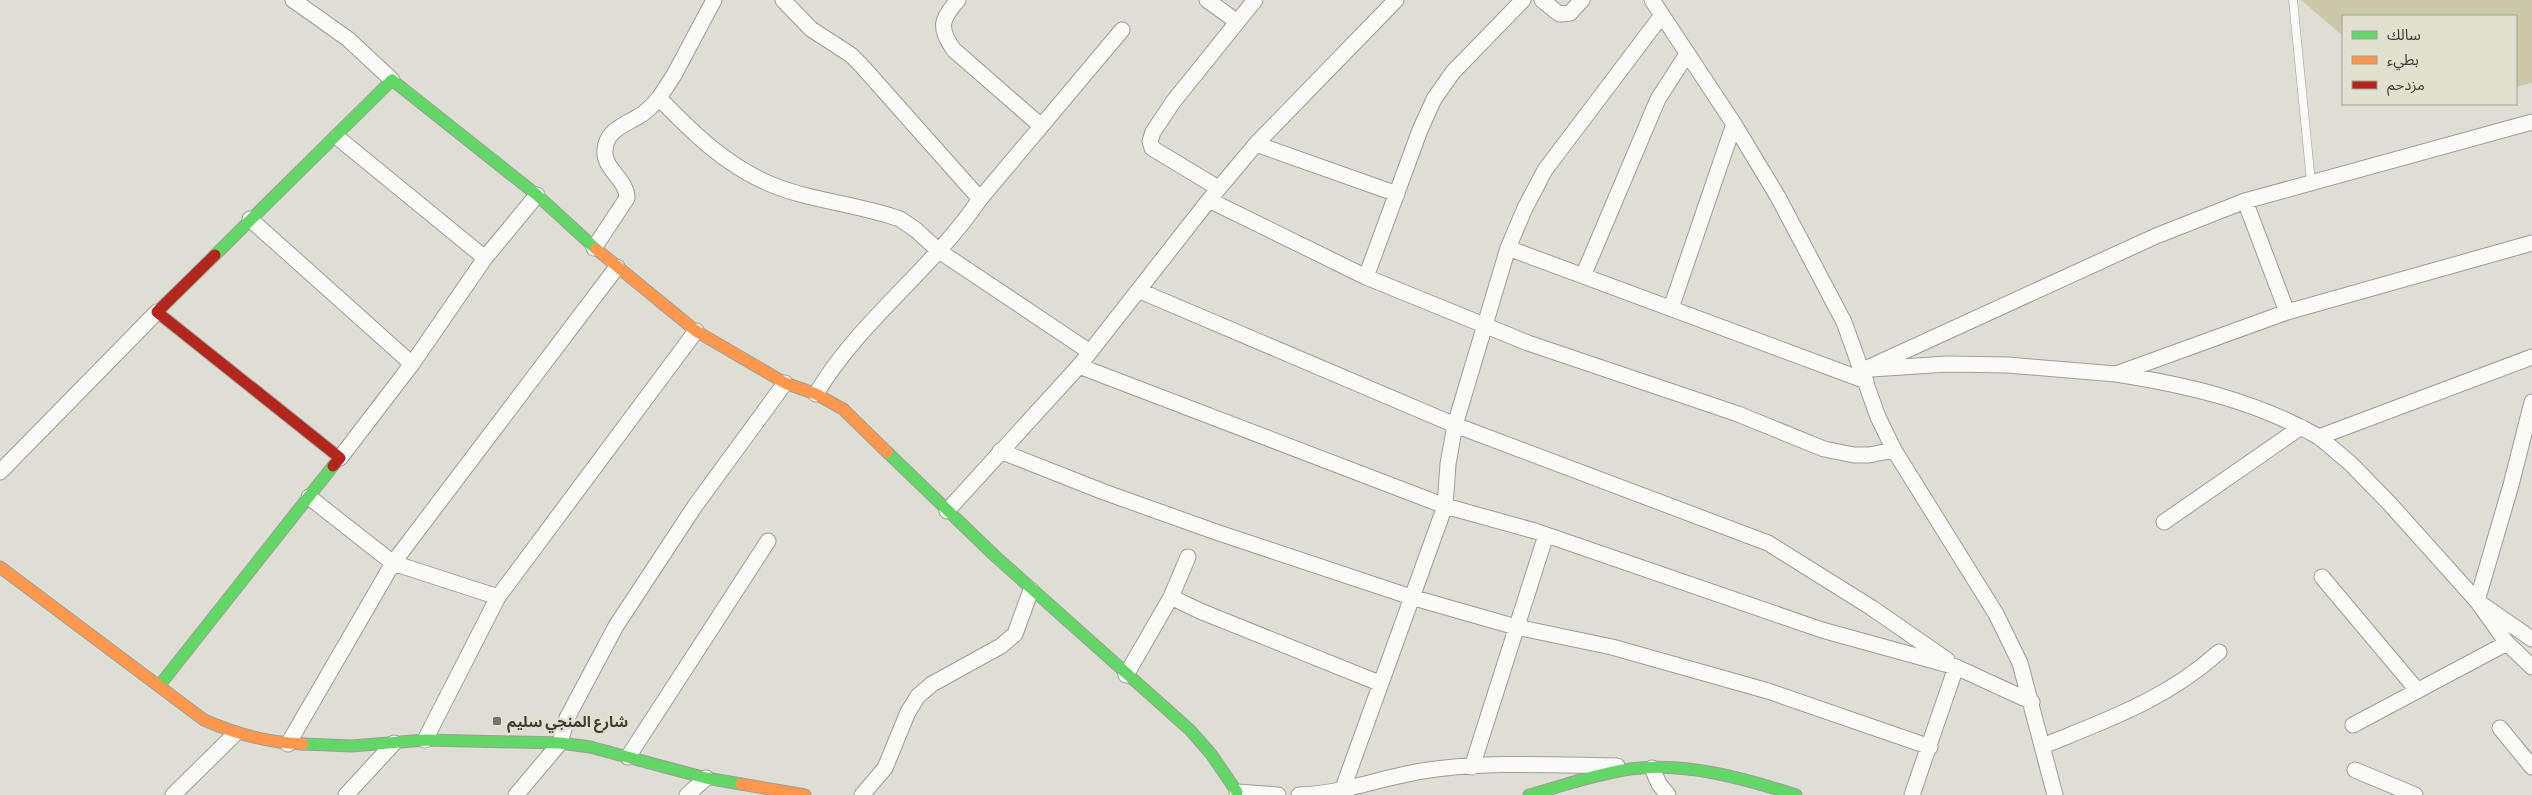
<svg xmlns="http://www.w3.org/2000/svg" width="2532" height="795" font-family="Commissioner,'Noto Sans Arabic',sans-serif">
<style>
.green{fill:#cbc8aa}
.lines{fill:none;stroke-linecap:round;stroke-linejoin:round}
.lane-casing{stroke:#9d9d96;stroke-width:9}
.street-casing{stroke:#9d9d96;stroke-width:17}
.fast-casing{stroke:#9d9d96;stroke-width:13}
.slow-casing{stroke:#9d9d96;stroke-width:13}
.jam-casing{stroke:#9d9d96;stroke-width:13}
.lane{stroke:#fafaf9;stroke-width:8}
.street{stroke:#fafaf9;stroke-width:15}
.fast{stroke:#63d668;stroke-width:11}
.slow{stroke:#ff974d;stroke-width:11}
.jam{stroke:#b3261e;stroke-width:11}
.poi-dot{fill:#75756e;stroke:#e2e1d1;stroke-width:2}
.labels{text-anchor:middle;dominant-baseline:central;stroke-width:5;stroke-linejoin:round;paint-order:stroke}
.poi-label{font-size:15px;font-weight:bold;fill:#3d3c36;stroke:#e2e1d1;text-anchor:start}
</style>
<rect width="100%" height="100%" fill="#deded5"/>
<path class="green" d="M2301 0H2532V83L2516 87V16H2343V36Z"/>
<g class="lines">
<g class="lane-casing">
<path id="lane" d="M2293 0 2311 182"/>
</g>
<g class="street-casing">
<path id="street" d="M293 0 348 39 392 80
M714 0 674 75 659 98C692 132 725 165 770 184 811 201 858 204 900 219L916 230 939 251 1090 352
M783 0 811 29 851 55 861 65 980 199
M958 0C941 19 938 28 954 50L1041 126
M1207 0 1236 21
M1542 0 1559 14 1570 13 1582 0
M1652 0 1734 124 1778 197 1844 322 1878 417 1894 450 1996 614 2020 663 2055 795
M337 137 485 258
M1256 144 1397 194
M1218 188 1152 148 1150 141 1153 132 1173 102 1255 0
M1209 200 1366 277 1528 343 1738 414 1824 449 1854 455H1869L1894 450
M2245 201 2287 312
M250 219 412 364
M2532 243 2287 312 2116 374C2187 385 2256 401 2319 437L2532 357
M594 248 627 198C627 179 603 169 605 150 606 130 625 125 639 116 647 112 653 105 659 98
M1508 248 1866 381
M1583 276 1658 99 1687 54
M1366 277 1420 130 1434 99 1453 72 1523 0
M1140 291 1455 425 1768 543 1872 608 1947 660
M1671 308 1734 124
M1079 366 1445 506 1535 531 1822 630 1956 667
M1872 369 1947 364 2008 365 2116 374
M1863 370 2156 236 2245 201 2532 122
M816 394C859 321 932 270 980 199L1122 30
M2532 402 2511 485 2477 601 2532 639
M2319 437 2350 463 2390 504 2477 601 2507 643 2532 667
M1000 451 1104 492 1216 532 1411 597 1516 627 1612 647 1768 691 1930 747
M340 458 412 364 485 258 537 195
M0 472 157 312
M309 497 393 563 498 597
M947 511 1079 366 1209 200 1256 144 1396 0
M2164 522 2301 427
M2322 577 2417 690
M1171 597 1188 557
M1126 675 1171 597 1200 611 1379 683
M2353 725 2507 643
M2500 728 2532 767
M425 740 498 597 696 331
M288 744 393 563 617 267
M2043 746C2107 720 2167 699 2219 652
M628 757 768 541
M1472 767 1546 535
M1652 768 1659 784 1668 795
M2355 770 2415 795
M1342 791 1445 506 1448 464 1455 425 1508 248 1525 208 1545 170 1662 15
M173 795 235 734
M346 795 394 743
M516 795 560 743 567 718 616 626 695 506 785 383
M687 795 706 778
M862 795 885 768 908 712 918 696 932 684 1001 646 1015 634 1031 590
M1239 795 1237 792 1278 795
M1299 795C1342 794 1380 778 1422 771 1486 761 1553 765 1617 766
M1912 795 1956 667 2032 702"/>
</g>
<g class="fast-casing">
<path id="fast" d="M215 255 392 80 537 195 596 249
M887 452 995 556 1190 730 1211 754 1237 792
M159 686 333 466
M303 744 352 746 425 740 560 743 590 747 706 778 741 784
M1529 795C1562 786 1595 774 1630 769 1686 762 1743 778 1796 795"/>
</g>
<g class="slow-casing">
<path id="slow" d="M596 249 696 331 785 383 816 394 843 409 887 452
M0 567 204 720C236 734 268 743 303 744
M741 784 805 795"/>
</g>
<g class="jam-casing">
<path id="jam" d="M215 255 157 312 340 458 333 466"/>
</g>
<use href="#lane" class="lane"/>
<use href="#street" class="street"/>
<use href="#fast" class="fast"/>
<use href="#slow" class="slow"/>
<use href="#jam" class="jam"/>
</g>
<rect class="poi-dot" x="492" y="716" width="10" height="10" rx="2.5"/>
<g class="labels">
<g class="poi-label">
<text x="507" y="721">شارع المنجي سليم</text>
</g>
</g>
<rect x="2342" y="15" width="175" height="90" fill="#e2e1d1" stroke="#a09f93"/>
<rect x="2352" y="31" width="25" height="8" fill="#63d668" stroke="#a09f93"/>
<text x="2387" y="40" font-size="15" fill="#3d3c36">سالك</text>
<rect x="2352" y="56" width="25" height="8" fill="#ff974d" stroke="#a09f93"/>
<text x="2387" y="65" font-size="15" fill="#3d3c36">بطيء</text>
<rect x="2352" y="81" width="25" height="8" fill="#b3261e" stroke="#a09f93"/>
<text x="2387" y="90" font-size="15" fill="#3d3c36">مزدحم</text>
</svg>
